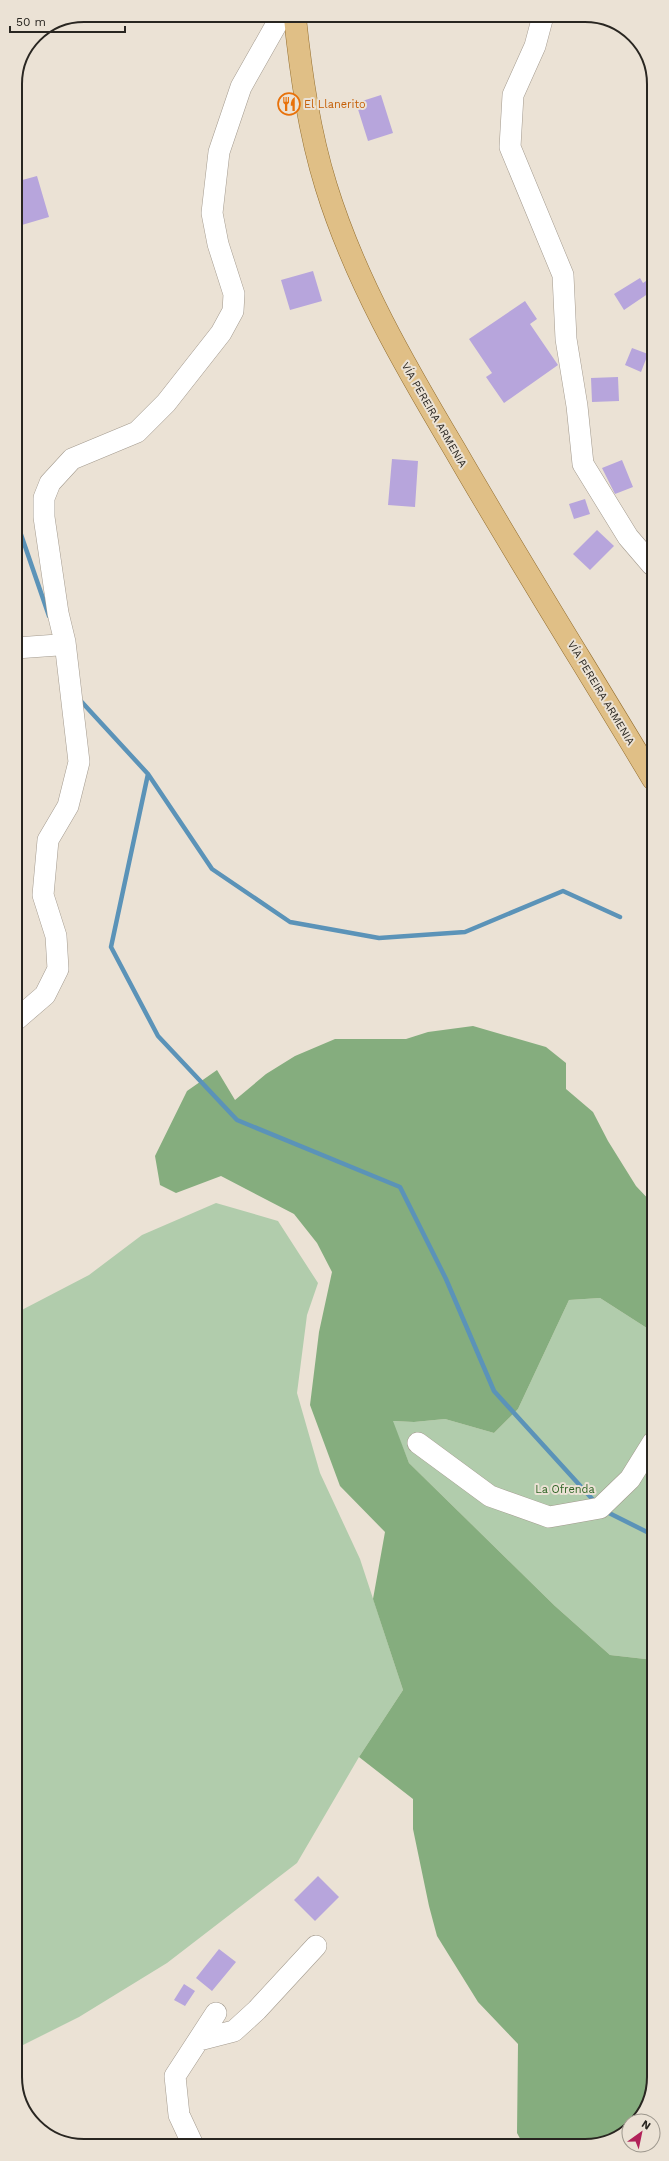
<svg xmlns="http://www.w3.org/2000/svg" width="669" height="2161" font-family="'Work Sans',sans-serif">
<style>
.green{fill:#b1ccac}
.forest{fill:#85ad7e}
.lines{fill:none;stroke-linecap:round;stroke-linejoin:round}
.stream{stroke:#5b93b8;stroke-width:4.5}
.building{fill:#b7a5dc}
.minor-casing{stroke:#a39a8e;stroke-width:22}
.major-casing{stroke:#936e2f;stroke-width:23}
.minor{stroke:#fff;stroke-width:21}
.major{stroke:#e0bf86;stroke-width:22}
.labels{text-anchor:middle;dominant-baseline:central;stroke-width:4;stroke-linejoin:round;paint-order:stroke}
.food-label{font-size:11px;fill:#c56008;stroke:#ebe2d5;text-anchor:start}
.street-label{font-size:11px;fill:#292621;stroke:#ebe2d5}
.park-label{font-size:11px;fill:#2e6425;stroke:#ebe2d5}
.rim{fill:none;stroke:#292621;stroke-width:2}
</style>
<rect width="100%" height="100%" fill="#ebe2d5"/>
<path class="green" d="M216 1203 278 1221 318 1283 307 1315 297 1393 320 1473 360 1559 403 1690 359 1757 297 1863 167 1963 79 2017 17 2048 16 1313 89 1275 142 1235Z
M600 1298 653 1332 654 1660 610 1655 555 1606 409 1463 392 1421 414 1422 445 1419 494 1433 518 1409 569 1300Z"/>
<path class="forest" d="M473 1026 546 1047 566 1063V1089L593 1112 608 1141 636 1186 653 1204V1332L600 1298 569 1300 518 1409 494 1433 445 1419 414 1422 393 1421 409 1463 555 1606 610 1655 654 1660V2077L639 2119 629 2121V2126L602 2144H523L517 2133 518 2044 478 2002 437 1936 429 1906 413 1829V1799L359 1757 403 1690 373 1599 385 1532 340 1486 310 1405 319 1332 332 1272 317 1243 294 1214 221 1176 176 1193 160 1185 155 1156 187 1091 217 1070 235 1100 266 1074 295 1056 335 1039H406L428 1032Z"/>
<g class="lines">
<path class="stream" d="M16 520 49 616
M79 699 148 774 212 869 290 922 379 938 465 932 563 891 620 917
M148 774 111 947 158 1036 237 1120 400 1187 446 1279 494 1391 595 1502
M605 1511 653 1535"/>
</g>
<path class="building" d="M381 95 393 133 368 141 356 103Z
M37 176 49 217 15 227V182Z
M313 271 322 301 290 310 281 280Z
M652 277V291L624 310 614 294 640 278 643 283Z
M525 301 537 319 530 324 558 365 504 403 486 377 492 373 469 339Z
M632 348 648 354 641 372 625 365Z
M618 377 619 401 592 402 591 378Z
M392 459 418 461 415 507 388 505Z
M622 460 633 487 615 494 602 468Z
M585 499 590 514 574 519 569 504Z
M597 530 614 546 590 570 573 554Z
M318 1876 339 1897 315 1921 294 1900Z
M219 1949 236 1962 212 1991 196 1978Z
M184 1984 195 1991 185 2006 174 2000Z"/>
<g class="lines">
<g class="minor-casing">
<path id="minor" d="M543 16 535 46 513 95 510 147 563 275 566 339 577 406 583 464 628 537 652 565
M16 648 58 645 65 642
M16 1020 45 995 58 969 56 936 43 895 48 840 68 806 79 762 65 642 58 613 44 517V498L50 483 72 459 137 432 166 403 221 333 233 311 234 294 218 244 212 213 219 152 241 87 280 18
M418 1443 490 1496 549 1517 600 1508 630 1479 653 1442
M199 2040 234 2031 257 2010 316 1946
M193 2145 179 2115 175 2076 216 2013"/>
</g>
<g class="major-casing">
<path id="major" d="M295 18C301 74 309 131 326 186 355 280 405 366 455 450 519 561 587 669 653 779"/>
</g>
<use href="#minor" class="minor"/>
<use href="#major" class="major"/>
</g>
<defs>
<g id="restaurant-ring" transform="scale(1.15)"><circle r="9.5" fill="#ebe2d5" stroke="#e8710a" stroke-width="1.5"/><path d="M-5-6h1v4h1v-4h1v4h1v-4h1v5L-1.5 .5V6h-2V.5L-5-1ZM5-6V6H3V1.5H1.5Q1.5-4 5-6Z" fill="#e8710a"/></g>
</defs>
<g fill-rule="evenodd">
<use href="#restaurant-ring" x="289" y="104"/>
</g>
<g class="labels">
<g class="food-label">
<text x="304" y="104">El Llanerito</text>
</g>
<g class="street-label">
<text transform="translate(434 415) rotate(60)">VÍA PEREIRA ARMENIA</text>
<text transform="translate(601 693) rotate(59)">VÍA PEREIRA ARMENIA</text>
</g>
<g class="park-label">
<text x="565" y="1489">La Ofrenda</text>
</g>
</g>
<path d="M0 0H669V2161H0ZM84 22H585A62 62 0 0 1 647 84V2077A62 62 0 0 1 585 2139H84A62 62 0 0 1 22 2077V84A62 62 0 0 1 84 22Z" fill="#ebe2d5" fill-rule="evenodd"/>
<path class="rim" d="M84 22H585A62 62 0 0 1 647 84V2077A62 62 0 0 1 585 2139H84A62 62 0 0 1 22 2077V84A62 62 0 0 1 84 22Z"/>
<g transform="translate(641 2133) rotate(33)"><circle r="19" fill="#ebe2d5" stroke="#9d978d"/>
<path d="M0-3L7 15L0 10L-7 15Z" fill="#b12259"/>
<text y="-6" font-size="11" font-weight="bold" text-anchor="middle" fill="#292621">N</text>
</g>
<path d="M10 26v6h115v-6" fill="none" stroke="#292621" stroke-width="2"/>
<text x="16" y="26" font-size="12" fill="#292621" stroke="#ebe2d5" stroke-width="3" paint-order="stroke">50 m</text>
</svg>
